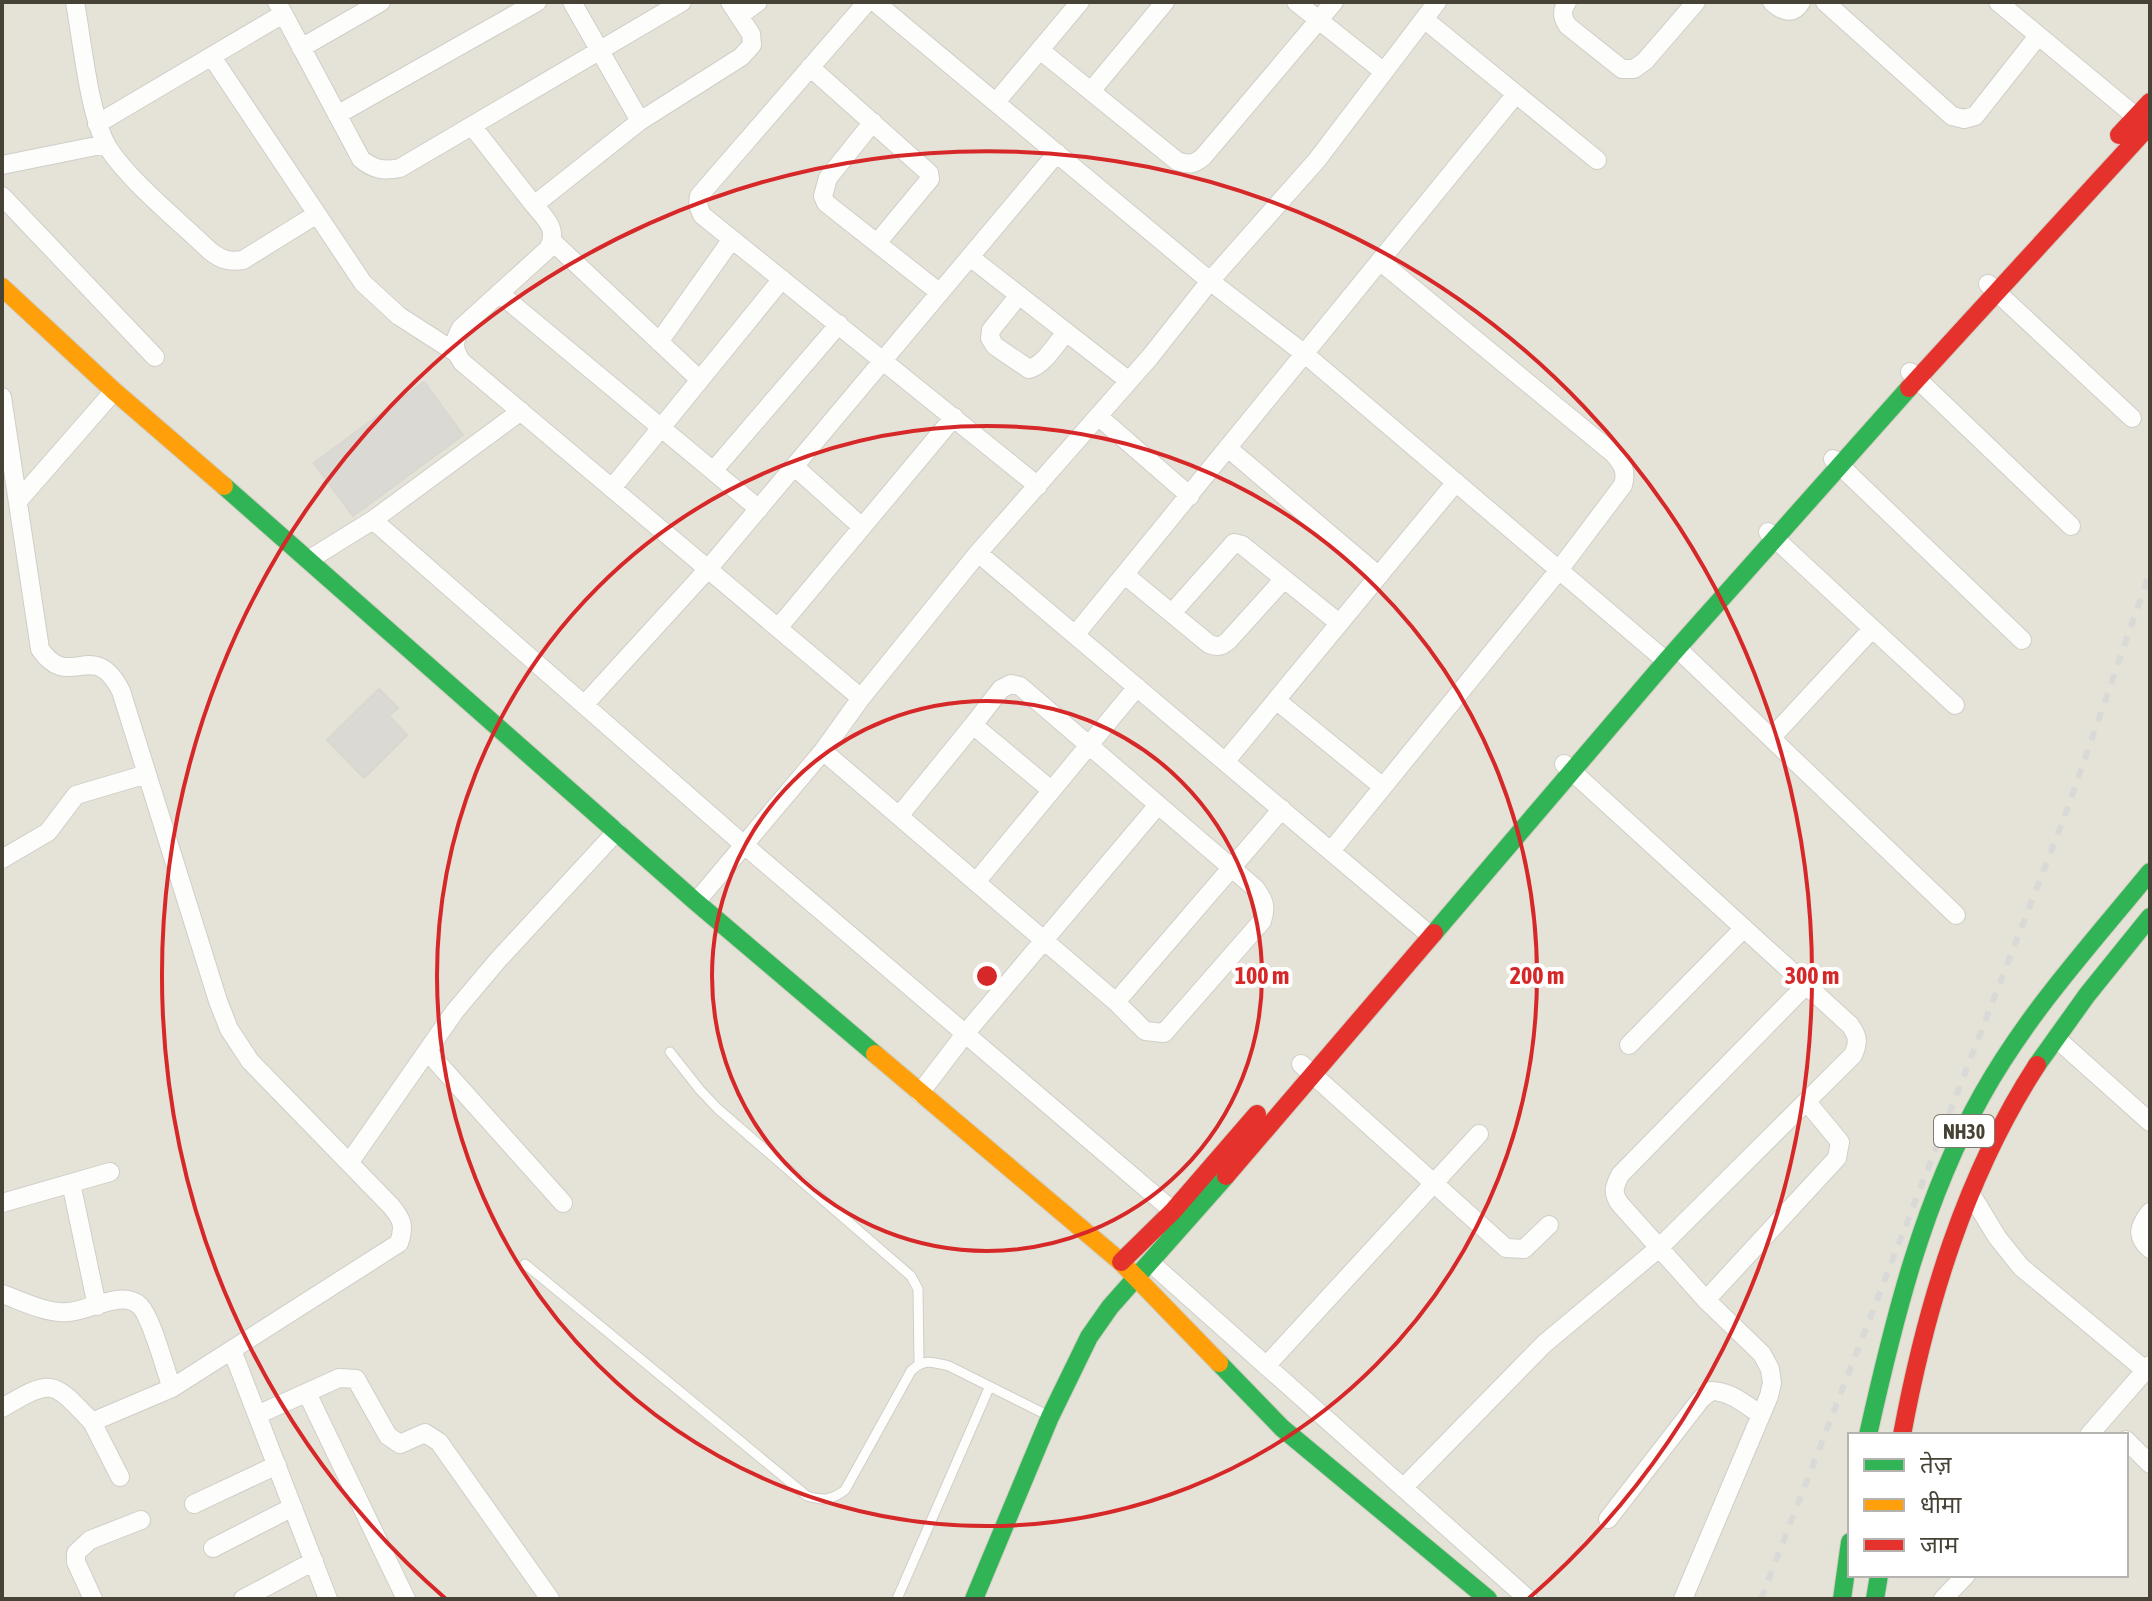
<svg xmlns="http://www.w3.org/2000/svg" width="2152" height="1601" font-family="'Asap Condensed','Noto Sans Devanagari',sans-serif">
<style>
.residential{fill:#e5e2d7;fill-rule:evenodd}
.building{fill:#dad9d3;stroke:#d9d7d0;stroke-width:2}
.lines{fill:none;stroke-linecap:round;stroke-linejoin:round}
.lane-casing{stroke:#cfcec8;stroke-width:11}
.street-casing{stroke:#cfcec8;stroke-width:20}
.fast-casing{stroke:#d0cec1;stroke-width:20}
.slow-casing{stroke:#d0cec1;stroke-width:20}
.jam-casing{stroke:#d0cec1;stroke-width:20}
.lane{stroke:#fdfdfc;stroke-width:9}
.street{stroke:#fdfdfc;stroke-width:18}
.fast{stroke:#30b455;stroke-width:18}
.slow{stroke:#ff9f0a;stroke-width:18}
.jam{stroke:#e5322d;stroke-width:18}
.rail{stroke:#d9d9d8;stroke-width:6;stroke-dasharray:10 10;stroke-linecap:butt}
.ring{fill:none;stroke:#d62828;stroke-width:4}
.labels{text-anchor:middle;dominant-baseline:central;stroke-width:8;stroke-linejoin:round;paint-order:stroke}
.shield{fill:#fff;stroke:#7e7b72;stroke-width:2}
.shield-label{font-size:20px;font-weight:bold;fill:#474236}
.centre{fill:#d62828;stroke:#fff;stroke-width:4}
.ring-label{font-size:24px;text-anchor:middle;font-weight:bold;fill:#d62828;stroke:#fff;stroke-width:8;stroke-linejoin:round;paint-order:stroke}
</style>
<rect width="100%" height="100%" fill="#f1f0ea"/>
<path class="residential" d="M2 2H2150V1599H2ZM1850 1435H2126V1575H1850Z"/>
<path class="building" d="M424 382 463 435 353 516 314 463Z
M379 689 398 708 389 716 407 735 364 778 327 740Z"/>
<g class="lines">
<g class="lane-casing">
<path id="lane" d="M670 1052 700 1090 718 1109 911 1276 918 1289 919 1363
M525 1264 807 1496C823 1501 832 1500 845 1490L911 1371C924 1358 933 1362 949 1366L1049 1416
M897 1599 989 1388"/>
</g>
<g class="street-casing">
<path id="street" d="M75 2C82 40 89 114 107 146 128 180 180 222 210 251 222 260 228 262 243 260L317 214
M277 2 361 159C374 170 384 171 400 168L682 2
M572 2 640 121
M730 2 751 34 752 45 741 57 640 121 534 205C546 219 559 230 548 249L461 328C453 342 453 349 462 362L861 698
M867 2 699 196 698 205 702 215 1038 486
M875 2 1210 281 1306 355 1666 661
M1296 2 1384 72
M1567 2C1561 11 1562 18 1568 26L1622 69H1634L1645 61 1696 2
M1772 2C1782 11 1793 16 1801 2
M1825 2 1952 116 1964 119 1975 116 2038 36
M1998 2 2146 125
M739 16 758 2
M1424 19 1597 160
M301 48 381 2
M1040 50 1177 161C1189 165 1193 165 1203 157L1334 2
M212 57 363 283 399 316 455 352
M810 67 929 173 930 179 877 243
M1091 91 1165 2
M996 102 1080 2
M337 115 537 2
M873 122 828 178 823 196 826 203 940 293
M97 124 283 14
M472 126 534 205
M2 165 106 144
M2 196 155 357
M552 241 700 380
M970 257 1129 381
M1988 284 2132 418
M499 293 759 509
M1019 295 991 330 990 338 995 346 1029 369C1045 364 1056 344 1066 332
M659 342 732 239
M1910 372 2071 526
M2 397 40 649C70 693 93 636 121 691L218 1001 229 1029 250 1061 391 1206C402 1219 405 1226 399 1243L172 1388C165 1370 152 1318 140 1306 123 1289 89 1311 68 1312 47 1314 22 1301 2 1294
M1098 416 1190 496
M1229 449 1379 576
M1833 459 2022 640
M795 467 862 527
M713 471 839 324
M612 488 782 279
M18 501 114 391
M373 520 743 844 1173 1211
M1768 532 1955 705
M978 553 1431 936
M310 559 373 520 521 411
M1125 575 1209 644C1217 647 1221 647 1228 641L1284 579
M1172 613 1234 543 1242 545 1339 623
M778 628 954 417
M1075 635 1516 94
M1678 649 1956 915
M1276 700 1383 787
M584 705 708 569 1057 153
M1771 738 1872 629
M823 751 1116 1002 1145 1031 1164 1033 1262 921C1267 906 1264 900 1255 888L1020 686 1011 684 1001 689 973 725
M1225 762 1456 482
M899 816 973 725 1051 790
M1331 851 1559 570 1623 485C1627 471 1623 465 1614 454L1381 262
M2 859 48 832 76 795 147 774
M976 882 1137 687
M696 902 823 751 861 698 978 553 1150 357 1210 281 1317 160 1437 2
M1116 1002 1282 809
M2057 1039 2150 1122
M1629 1045 1744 928
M427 1051 563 1203
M1301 1064 1506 1248 1524 1249 1549 1225
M920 1093 965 1034 1158 805
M349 1163 455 1011 498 960 617 831
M71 1183 97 1306
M1971 1194 1997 1237 2021 1267 2145 1370
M2 1203 110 1172
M2150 1212C2139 1226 2135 1236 2150 1249
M1151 1263 1528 1599
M1706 1300 1837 1158 1840 1142 1807 1102
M232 1350 328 1599
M1266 1366 1479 1134
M307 1393 406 1599
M2 1408C53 1378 52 1380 92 1422L172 1388
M257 1415 339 1378 356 1379 388 1436 400 1444 425 1433 439 1442 550 1599
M92 1422 120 1477
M2089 1435 2150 1365
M2126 1440 2150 1464
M1403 1488 1544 1344 1659 1248 1853 1055C1859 1042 1858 1036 1850 1025L1564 764
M194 1504 277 1465
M1608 1519 1701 1399 1711 1391C1730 1391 1745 1404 1761 1415
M213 1548 293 1507
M93 1599 76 1562V1553L90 1540 141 1520
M243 1599 314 1561
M1683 1599 1769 1396 1772 1383 1770 1369 1762 1354 1706 1300 1620 1204C1612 1193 1614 1187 1620 1175L1806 985
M1943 1599 1966 1575"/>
</g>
<g class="fast-casing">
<path id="fast" d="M224 486 696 902 875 1054
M1434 933 1666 661 1909 388
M2037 1065 2087 995 2150 917
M1219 1363 1282 1428 1488 1599
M1868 1435C1894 1319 1923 1200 1982 1095 2027 1014 2091 944 2150 872
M974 1599 1050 1417 1089 1337 1110 1307 1226 1176
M1842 1599 1850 1542
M1875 1599 1879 1575"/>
</g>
<g class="slow-casing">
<path id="slow" d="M2 287 114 391 224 486
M875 1054 1121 1262 1219 1363"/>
</g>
<g class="jam-casing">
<path id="jam" d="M2119 135 2150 102
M1909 388 2148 127 2150 128
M1226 1176 1434 933
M1121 1262 1173 1211 1257 1114
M1902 1435C1926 1306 1965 1176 2037 1065"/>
</g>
<use href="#lane" class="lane"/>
<use href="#street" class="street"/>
<use href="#fast" class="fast"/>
<use href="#slow" class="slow"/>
<use href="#jam" class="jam"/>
<path class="rail" d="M1761 1599 2067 810 2150 572"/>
</g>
<g class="ring">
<circle cx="987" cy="976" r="275"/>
<circle cx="987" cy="976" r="550"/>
<path d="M446 1599A825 825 0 1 1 1528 1599"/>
</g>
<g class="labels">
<rect class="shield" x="1934" y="1115" width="60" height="32" rx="6"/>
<g class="shield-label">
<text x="1964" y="1131">NH30</text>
</g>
</g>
<circle cx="987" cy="976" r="12" class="centre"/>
<g class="ring-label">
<text x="1262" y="984">100 m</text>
<text x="1537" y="984">200 m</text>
<text x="1812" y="984">300 m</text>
</g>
<rect width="2152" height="1601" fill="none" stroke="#474236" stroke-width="8"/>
<rect x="1848" y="1433" width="280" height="144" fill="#ffffff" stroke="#b5b3af" stroke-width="2"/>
<rect x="1864" y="1459" width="40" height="12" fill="#30b455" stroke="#b5b3af" stroke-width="2"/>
<text x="1920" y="1473" font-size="24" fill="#474236">तेज़</text>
<rect x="1864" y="1499" width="40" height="12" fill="#ff9f0a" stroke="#b5b3af" stroke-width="2"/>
<text x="1920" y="1513" font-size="24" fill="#474236">धीमा</text>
<rect x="1864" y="1539" width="40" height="12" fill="#e5322d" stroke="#b5b3af" stroke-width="2"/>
<text x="1920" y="1553" font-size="24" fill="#474236">जाम</text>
</svg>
